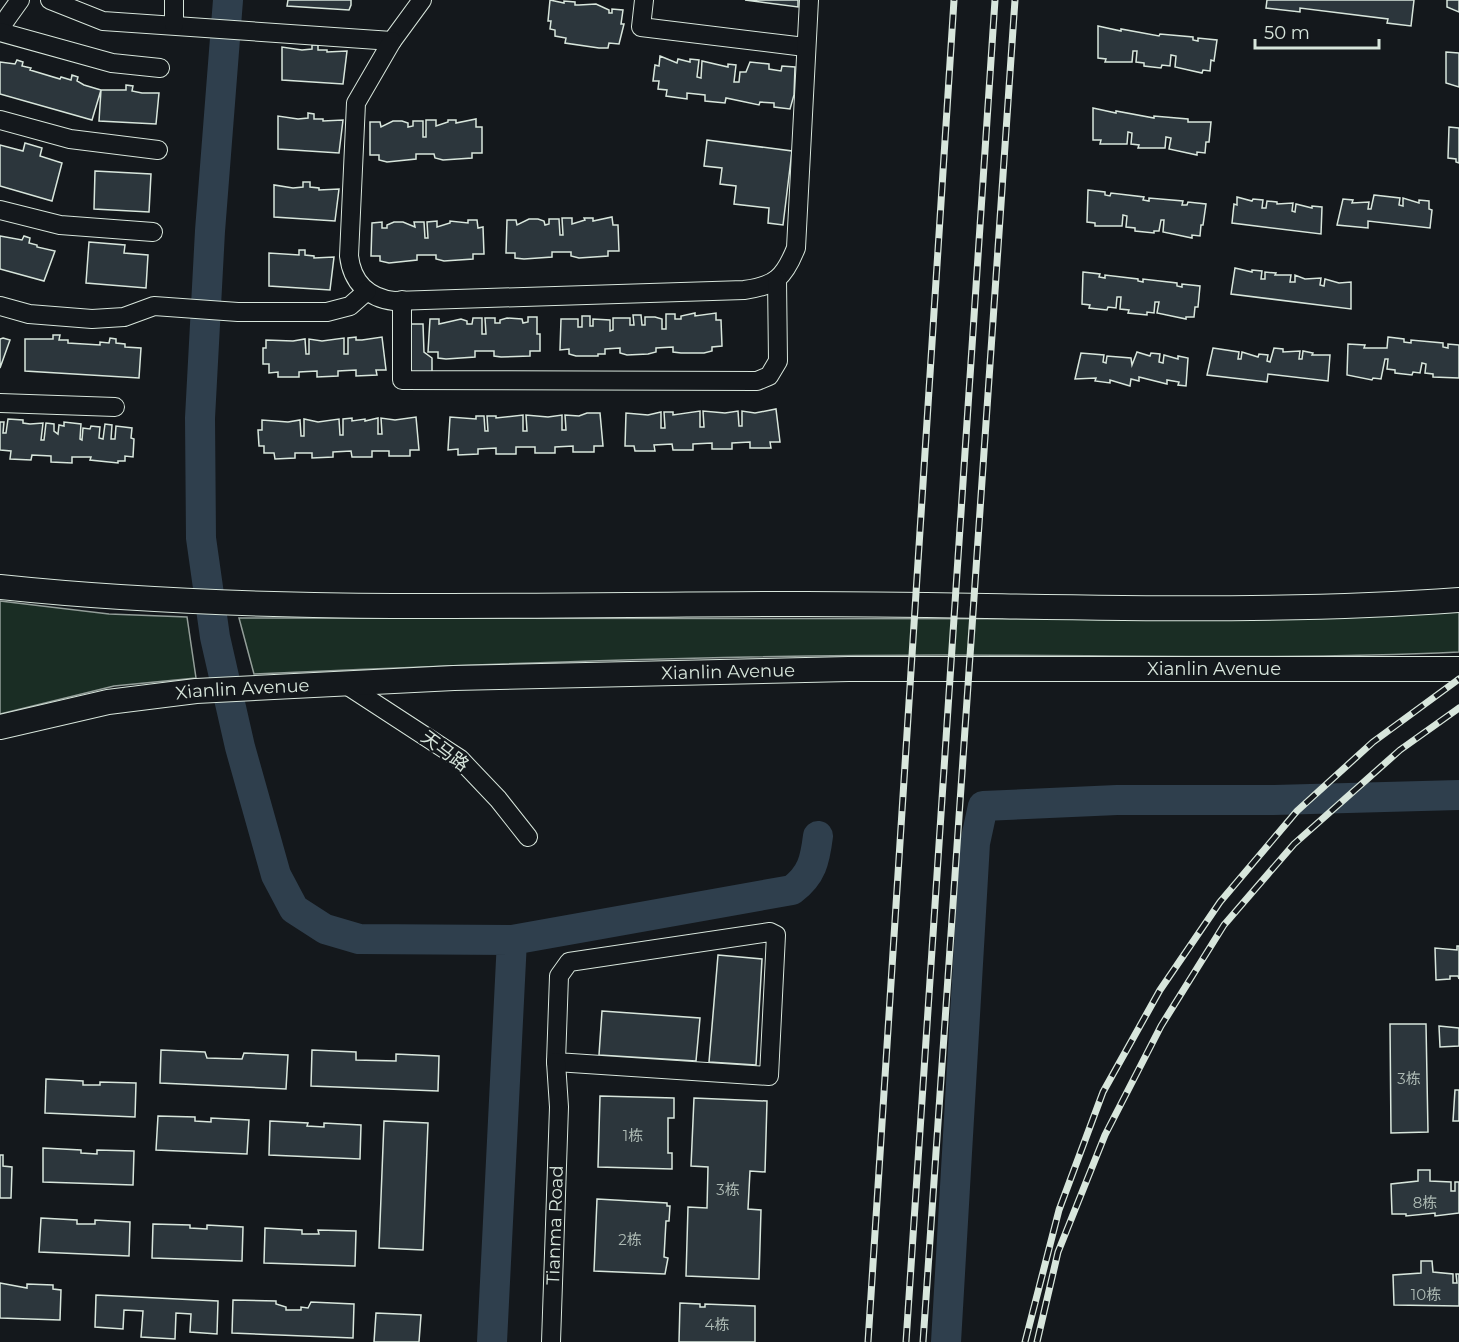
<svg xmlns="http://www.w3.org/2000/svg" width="1459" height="1342" font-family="Montserrat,'Noto Sans SC',sans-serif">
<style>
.green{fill:#1a2d24;stroke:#939e99;stroke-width:1.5}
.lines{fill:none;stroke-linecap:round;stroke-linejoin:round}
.river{stroke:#2f3f4d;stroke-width:30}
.building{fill:#2c363c;stroke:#d8e6dc;stroke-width:1.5}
.minor-casing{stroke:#d8e6dc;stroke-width:20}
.major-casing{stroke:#d8e6dc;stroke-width:26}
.minor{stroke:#14181c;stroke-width:18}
.major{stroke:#14181c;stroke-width:24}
.rail-casing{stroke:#d8e6dc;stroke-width:7}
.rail{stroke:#14181c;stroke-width:4.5;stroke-dasharray:14;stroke-linecap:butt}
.labels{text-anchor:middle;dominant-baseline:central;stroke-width:4.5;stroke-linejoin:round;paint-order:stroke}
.number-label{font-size:15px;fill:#adbab4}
.street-label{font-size:18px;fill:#d8e6dc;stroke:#14181c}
</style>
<rect width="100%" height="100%" fill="#14181c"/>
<path class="green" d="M0 601 109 614 187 617 196 678 114 686 0 714Z
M1459 610V652C1287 660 1116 655 944 655 714 655 484 664 254 674L239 618 1226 619Z"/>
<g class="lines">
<path class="river" d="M228 0 210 231 200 418 201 538 215 637 240 747 276 875 294 909 325 929 359 939 512 940 792 890C812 875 815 860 818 836
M492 1342 512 940
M946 1342 975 843 983 806 1117 800H1274L1459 795"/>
</g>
<path class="building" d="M288 0H351V5L349 10 287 6Z
M550 0 564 3V1L575 2V5H579L596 4 609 10V13H612V9L623 10 621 24H624L619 44 609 43 608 48H599L565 43 566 38 555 36V30L550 29 551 21H548Z
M745 0H798V7Z
M1267 0H1414L1411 26 1387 23 1388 19 1300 8V12L1266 8Z
M1447 0H1459V12L1447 7Z
M1098 26 1121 31V29L1159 36 1160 34 1193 37V40L1198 41V38L1217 40 1214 61 1211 60 1210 71 1203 70 1202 73 1175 67 1176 56 1171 55 1170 66 1162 65 1161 68 1144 66V63L1136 62 1137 51H1133L1132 62H1105L1106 59 1098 58Z
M312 45H318V50H327V52L347 51 343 84 282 80V47L302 50 312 49Z
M1446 52 1459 53V87L1446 83Z
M660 56 677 63 678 59 690 62V59L699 60 697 77 701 78 702 61 728 67V64L736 65 734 82H739L740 72H746L750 62 769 64V69L781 71 782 66 795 67 794 95 790 109 774 107V103L760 102 759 105 726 98 725 103 705 101V95L687 93V99L666 96 667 90 658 89 659 81H653L655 65 659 66Z
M17 60 23 62 22 66 31 68 30 70 60 79 61 77 71 80 72 75 78 77 77 81 84 85 101 90 92 120 0 94V62L15 64Z
M126 85 133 86 132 91 142 93H159L156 124 99 121 101 90H126Z
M1093 108 1116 113V111L1154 118V116L1188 119V122H1211L1209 142H1206L1205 153 1197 152V155L1169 149 1171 138 1166 137 1165 148H1138L1139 145 1131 144 1132 133 1128 132 1127 144H1100L1101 140H1093Z
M308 113 314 114V119H323V121L343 120 339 153 278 149V116L298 119 308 118Z
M476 119V127H482V153H472V158L443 160 435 158 434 154H416V159L387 162 379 160V155H370V122H380L381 127 393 121H402L408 123V127L413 126V121H423V137H426V120H436V126L448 122V120H456V123Z
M1449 127 1459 128V163L1456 162V159L1448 158Z
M707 140 792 151 783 225 768 223 769 208 734 204 736 186 720 184 722 168 704 166Z
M25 143 42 148 40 156 62 163 52 201 0 186V145L23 151Z
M95 171 151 174 149 212 94 209Z
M303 182H310V187L319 188V190L339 189 335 221 274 217V185L293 188 303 187Z
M1088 190 1105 192V195L1110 196 1111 193 1144 197 1143 200 1149 201V198L1183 201 1182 205H1187L1188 202 1206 204 1203 225H1201L1200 236 1192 235V238L1163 232 1164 220H1161L1159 231H1154V233L1135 231V228L1126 227 1127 216 1123 215 1122 226H1095V223L1087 222Z
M1374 195 1400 198 1399 205 1403 206V198L1419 203V200L1429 201V209L1432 210 1430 228 1368 221V228L1337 225 1343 199 1353 200 1352 203 1369 202 1368 209H1371Z
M1237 197 1252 201 1253 199 1263 200 1262 208H1266L1267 201 1277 202V204L1293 203 1292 211 1295 212 1296 204 1312 208V206L1322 207 1321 234 1232 223 1234 204 1237 205Z
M612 217 613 225H618L619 251H608V256L579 258 571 256V252H552V257L524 259 515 258V253H506L507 220H516L517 225 529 219H538L544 221 545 225 549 224V219H559L560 235H563L562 218H572V224L585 220 584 218H593V221Z
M468 220H477L478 228 483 227 484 254H473V259L444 261 436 259V255H417V260L389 263 380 261V256H371L372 223 382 222V228H387V225L394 222H403L415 227 414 222H424L425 238H428L427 222 437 221V227L450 223V221L468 223Z
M0 236 22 240 24 236 30 238 29 243 37 245V247L55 251 44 281 0 269Z
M89 242 125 245 124 253 148 255 146 288 86 283Z
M299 250H305V255L314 256V258L334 257 330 290 269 286V253L299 255Z
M1235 268 1252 272V270L1262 271 1261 279H1265V272L1276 273 1275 275H1291L1290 282H1295V275L1305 279 1321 278 1320 285 1324 286 1325 279 1339 283 1351 282V309L1231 294Z
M1083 272 1100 274 1099 277 1105 278V275L1138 279V281L1143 282V279L1177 283V286L1182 287V284L1200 286 1198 307H1195L1194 317H1186V319L1157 313 1159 302H1155L1154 313 1147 312V315L1128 313 1129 310 1120 309 1121 297H1117L1116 308 1108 307 1107 310 1089 308 1090 305 1082 304Z
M695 313V316L716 313V320H721L722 346 712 347V351L704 353H681L673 352V347L656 348V352L648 354 627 355 620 353V348L605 349V354H598V356H576L569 354V349L560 350 561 319H578V327H582V316H590V326H593V319L610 320V331L613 330V318H630V325H634L633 315H641L642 325H645V317H655L662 319V329H666V314H675V319H681V316Z
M528 317H537V334H540V351H530V356L501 357 494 356V351H475V357L446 359 438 358V352H428L430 319H439V324L461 319 467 321V324H472L473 318H482V334H486L485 318H495V323H500V320L507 318 522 319 523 323 528 322Z
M409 324H423L424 352 432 358V375H410Z
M53 335H60L59 340H68V343L100 345V342L109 343 110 338 116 339V343L125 344V347L141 348 139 378 25 371V339H53Z
M356 337V340H362L382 337 386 370H376L377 375 356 376V370L338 371V376L317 377V371L299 372V377H278V372L269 373V364H263V348H266V340L293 341 305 339 306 354H309V339L322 341 344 338V354H348V338Z
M1388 337 1404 339V342L1411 343V340L1443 343V347L1448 348V344L1459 345V378L1433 377V374L1425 373 1426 364 1422 363 1420 373 1413 372 1412 375 1395 373V370L1387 369 1388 359H1385L1381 379 1373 378 1372 380 1347 375 1348 344 1365 345 1364 348H1387Z
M3 338 10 340 0 368V339Z
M1213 348 1239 352 1238 359H1241L1242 352 1258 357 1259 354 1268 355 1267 361 1270 362 1274 348 1283 349V352L1300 351 1299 359H1302L1303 351 1313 353 1312 355H1330L1328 381 1268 374 1267 382 1207 375Z
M1137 352 1150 356 1151 353 1160 354 1159 362 1163 363 1164 355 1178 359V356L1188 358 1186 386 1178 385 1179 382 1167 380V384L1139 377V381L1131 379 1130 386 1110 380V383L1095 381 1096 378 1075 379 1081 353 1104 355 1103 362 1106 363 1107 356 1131 358 1132 365Z
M776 409 780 442H770L771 448H750V442L732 443V449H712V443L693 444V450H673L672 444 654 445 655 451H635L634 446H625L626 413 648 415 661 412V428H665L664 412H673V415L700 411V427H704L703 411 725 413 738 411 739 426H742V411L755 413Z
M587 413H600L603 446H594V452H573V446L555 447V453H535V447H516V454H496V448L478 449V454L458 455V449L448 450 450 417 476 419V416H484L485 431H488L487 416H496V418L523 415V431H527L526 415 548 417 562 415V430H566L565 415 579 416Z
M416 417 419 450H410V456H389V451H372V457H352L351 451 333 452V457L312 458V453H295V458L275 459 274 453H264V446H259L258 430H262V420L288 422 300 420 301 436H304V419L318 422 339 419 340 435H343V419L352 418V421L365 419V421L378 418V434H382L381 418 395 420Z
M8 419 23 420V423L30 424 43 423 41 440H44L46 423 54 424V431L58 434 59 425 64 426V422L81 424 80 439 82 440 83 428 90 429 91 426 100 427 99 438 103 439 105 424 112 425 111 439H115L116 426 132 428 131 438 134 439 133 457 125 456V461H118V463L90 460 91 457H72V463L51 462V456L32 455 31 460 10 459 11 451 0 450V422H4L3 433H6Z
M1457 946H1459V979L1458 976H1450V979L1436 980 1435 948 1457 950Z
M718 955 762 959 756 1065 709 1062Z
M602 1011 700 1018 696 1061 599 1055Z
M1390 1024H1426L1428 1132 1391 1133Z
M1439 1026 1459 1028V1046L1440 1047Z
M161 1050 205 1052 207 1058 242 1059 244 1053 288 1055 286 1089 160 1083Z
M312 1050 356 1052V1060L396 1061V1054L439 1056 438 1091 311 1086Z
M46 1079 83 1081V1085H100V1082L136 1083 135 1117 45 1113Z
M1455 1090H1459V1121H1453Z
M600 1096 674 1098V1118H668V1153H672V1169L598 1167Z
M694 1098 767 1101 765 1172 750 1171 748 1209 761 1210 759 1279 686 1276 688 1207 707 1208 708 1167 691 1166Z
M158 1116 195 1117V1121L211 1122V1118L249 1120 247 1154 156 1150Z
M270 1121 308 1123 307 1126 324 1127V1123L361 1125 360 1159 269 1155Z
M384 1121 428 1123 423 1250 379 1248Z
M43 1148 81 1150V1153L97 1154V1150L134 1151 133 1185 43 1182Z
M0 1155H3V1166L12 1167 11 1198H0Z
M1418 1170H1430V1181L1451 1182V1191H1455V1182H1459V1213L1435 1216V1213L1406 1216V1214H1392L1391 1184 1418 1181Z
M597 1199 667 1203V1206H670L669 1221H666L664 1257 668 1258 665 1274 594 1271Z
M41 1218 77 1220V1224H95V1220L130 1222 129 1256 39 1252Z
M153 1224 190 1225V1228L207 1229V1225L243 1227 242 1261 152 1258Z
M265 1228 302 1230V1234H319L318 1230 356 1231 355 1266 264 1263Z
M1421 1261H1432L1433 1272 1453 1274V1283H1457L1456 1274H1459V1306L1394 1305 1393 1275 1421 1273Z
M0 1283 27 1288V1284L53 1285V1289L61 1290 60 1320 0 1318Z
M96 1295 218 1301 217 1334 190 1332 191 1314 176 1313 175 1339 141 1337 143 1311 124 1310 123 1329 95 1327Z
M233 1300 276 1301V1304L286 1307V1310H301V1307L308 1308 311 1302 354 1304 353 1338 232 1333Z
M680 1303 700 1304V1307H705V1304L755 1306V1342H679Z
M376 1313 421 1315 419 1342H374Z"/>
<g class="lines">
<g class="minor-casing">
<g id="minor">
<path d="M50 0 103 21 392 41 422 0"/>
<path d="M644 0 641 27 805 47"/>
<path d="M174 25V0"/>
<path d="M0 28 20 0"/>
<path d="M0 32 112 63 160 68"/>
<path d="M392 41 356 103 349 256C352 282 368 298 394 301L744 290C775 286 784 278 796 248L809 0"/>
<path d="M0 120 70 139 158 150"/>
<path d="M0 210 60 225 153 232"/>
<path d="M402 300V380L757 381 769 376 778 361 777 279"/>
<path d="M0 306 29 314 92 319 124 317 154 306 238 312H327L350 306 367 291"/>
<path d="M0 403 115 407"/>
<path d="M345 684 460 759 498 799 528 837"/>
<path d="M770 932 776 935 769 1076 556 1062 559 976 569 962Z"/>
<path id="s1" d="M551 1342 559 1107 556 1062"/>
</g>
</g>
<g class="major-casing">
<g id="major">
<path d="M0 587C267 615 538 604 806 604 1024 604 1242 616 1459 600"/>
<path id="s2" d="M0 727 108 702 196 691 454 678 849 669H1459"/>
</g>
</g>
<use href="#minor" class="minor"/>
<use href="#major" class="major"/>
<g class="rail-casing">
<path id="rail" d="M868 1342 954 0
M906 1342 995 0
M923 1342 1015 0
M1025 1342 1059 1210 1103 1092 1160 990 1220 902 1297 811 1373 742 1459 679
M1037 1342 1058 1252 1105 1135 1161 1026 1224 925 1294 844 1400 750 1459 708"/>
</g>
<use href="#rail" class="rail"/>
</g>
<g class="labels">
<g class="number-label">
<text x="1409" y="1078">3栋</text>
<text x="633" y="1135">1栋</text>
<text x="728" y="1189">3栋</text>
<text x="1425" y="1202">8栋</text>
<text x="630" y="1239">2栋</text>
<text x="1426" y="1294">10栋</text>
<text x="717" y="1324">4栋</text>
</g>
<g class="street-label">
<text stroke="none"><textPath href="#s2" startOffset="1218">Xianlin Avenue</textPath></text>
<text stroke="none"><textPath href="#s2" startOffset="732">Xianlin Avenue</textPath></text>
<text stroke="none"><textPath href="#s2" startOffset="246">Xianlin Avenue</textPath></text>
<text transform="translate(445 751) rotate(37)">天马路</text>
<text stroke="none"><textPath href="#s1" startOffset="117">Tianma Road</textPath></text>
</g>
</g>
<path d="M1255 39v9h124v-9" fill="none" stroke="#d8e6dc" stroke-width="3"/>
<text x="1264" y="39" font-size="18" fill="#d8e6dc" stroke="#14181c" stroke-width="4.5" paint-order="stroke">50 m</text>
</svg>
